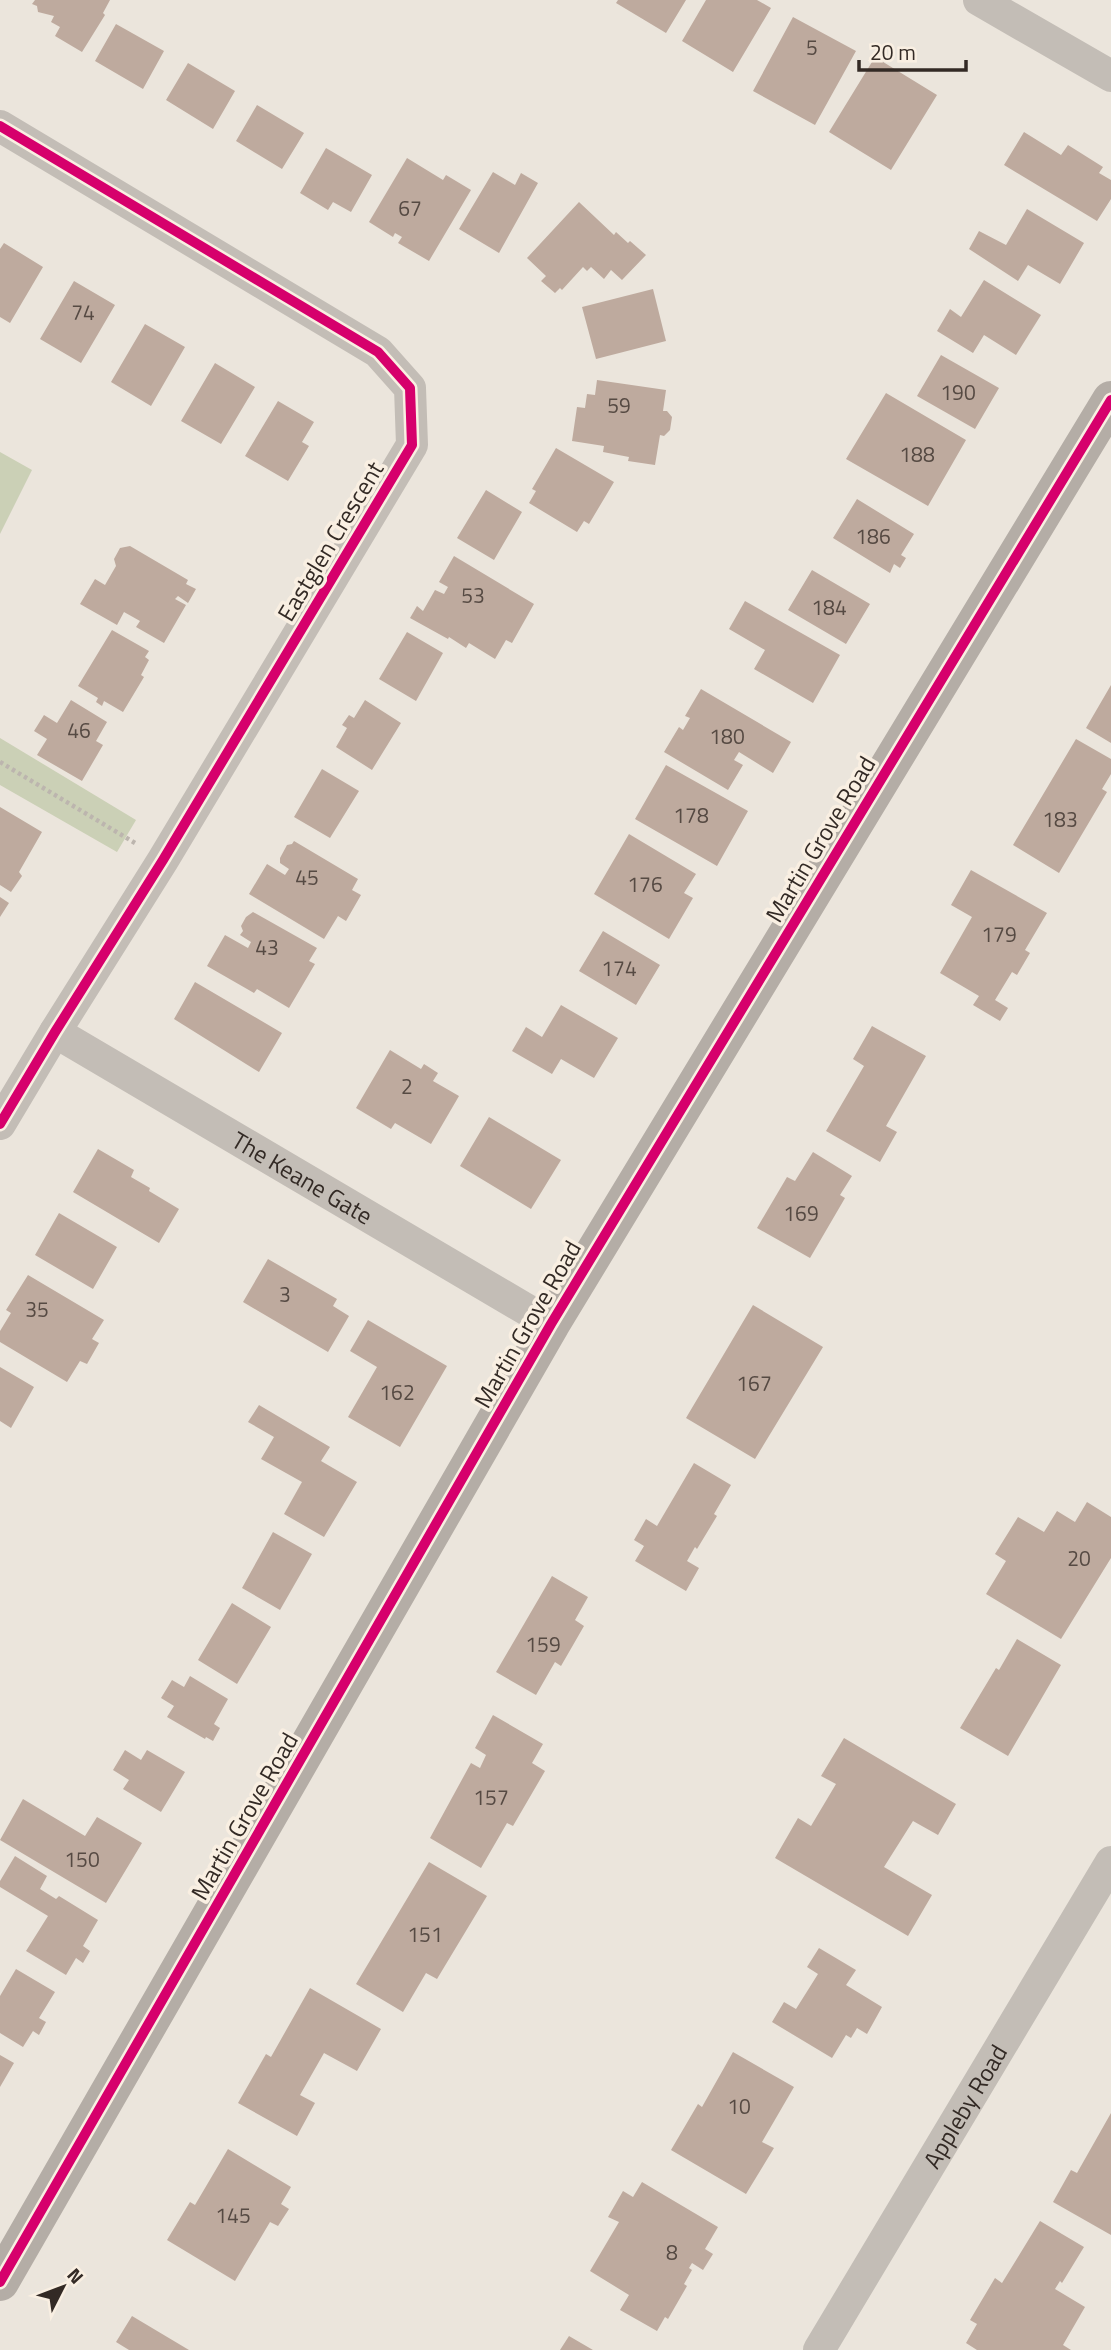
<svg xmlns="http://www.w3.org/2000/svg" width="1111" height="2350" font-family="'Titillium Web',sans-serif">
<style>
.green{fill:#cbd0b6}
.building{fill:#beaa9e}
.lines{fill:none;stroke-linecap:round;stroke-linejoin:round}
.path{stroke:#bcb5ae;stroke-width:4.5;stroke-dasharray:3.5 3.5;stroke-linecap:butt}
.street{stroke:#c3bdb6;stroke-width:32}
.secondary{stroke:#b4ada6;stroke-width:38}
.cycleway-casing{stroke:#f9efe2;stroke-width:15}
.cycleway{stroke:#d6006c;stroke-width:10}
.labels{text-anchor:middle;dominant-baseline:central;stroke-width:7;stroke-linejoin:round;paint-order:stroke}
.number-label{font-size:21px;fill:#564a43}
.street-label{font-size:24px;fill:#332a25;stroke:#f9efe2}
</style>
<rect width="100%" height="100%" fill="#ebe5dc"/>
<path class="green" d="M0 452 32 470 0 534Z
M0 738 136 820 117 852 0 785Z"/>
<path class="building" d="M35 0H110L103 13 105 15 82 52 55 36 60 27 51 22 54 16 38 12 37 6 32 4Z
M618 0H686L666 33 616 3Z
M706 0H757L771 8 733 72 682 41Z
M793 17 856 51 815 125 753 91Z
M116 24 164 51 143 89 95 61Z
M875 57 937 95 891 170 829 132Z
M188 63 235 91 213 129 166 100Z
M257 105 304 133 282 169 236 141Z
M1024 132 1061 155 1068 145 1103 167 1099 173 1111 180V199L1097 221 1004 165Z
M326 148 372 175 351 212 333 202 328 210 300 193Z
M407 158 443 180 446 175 471 190 429 261 398 243 402 237 395 233 393 237 369 222Z
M493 172 515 185 521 173 538 183 499 253 459 229Z
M579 202 614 235 616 232 628 243 630 241 646 255 622 280 611 270 604 279 591 267 587 271 583 267 562 290 560 288 555 293 541 281 546 276 527 258Z
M1027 209 1084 243 1060 284 1028 265 1018 281 969 249 979 231 1006 245Z
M4 243 43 267 10 323 0 317V249Z
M984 280 1041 315 1016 355 984 335 973 353 937 331 950 309 961 317Z
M74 281 115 305 81 363 40 339Z
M653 289 666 341 596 359 582 307Z
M145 324 185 347 151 406 111 382Z
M941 355 999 388 975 429 917 396Z
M215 363 255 387 221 444 181 421Z
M597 380 666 390 663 411H667L672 417 670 430 664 436 660 435 655 465 628 461 629 457 603 452 604 446 572 441 577 407 585 408 587 394 595 395Z
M886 393 966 440 928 506 846 459Z
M278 401 314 422 302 442 309 446 288 481 245 456Z
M556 448 614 482 589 524 584 521 577 532 529 503 536 491 532 489Z
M486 490 522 512 494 560 457 538Z
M857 499 914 534 901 555 906 558 900 568 894 564 890 573 833 538Z
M130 546 188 580 186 584 196 589 188 603 178 596 175 599 186 605 164 643 136 627 140 621 124 612 117 625 80 604 95 579 105 585 116 566 114 559 120 548Z
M454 556 534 604 512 643 506 640 495 659 469 643 466 648 449 637 448 639 410 618 417 606 423 611 435 590 444 594 448 587 439 582Z
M812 570 870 604 846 644 788 610Z
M745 601 840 655 813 703 754 669 765 650 729 629Z
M112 630 149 651 145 657 149 660 141 675 144 677 123 712 104 701 102 706 96 702 98 698 78 686Z
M407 632 443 653 416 701 379 679Z
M1111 685V743L1086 728Z
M701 689 791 742 773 773 739 752 734 760 743 765 728 790 664 752 679 727 683 730 690 718 685 716Z
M71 700 107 722 96 741 103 745 82 781 37 755 47 739 34 731 44 715 57 723Z
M365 700 401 723 372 770 336 747 347 728 342 725 349 715 354 718Z
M1076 739 1111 759V774L1102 789 1107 792 1059 873 1013 845Z
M666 765 748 811 717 866 635 819Z
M322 769 359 791 330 838 294 817Z
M0 807 42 832 19 872 22 876 11 892 0 885Z
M629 834 696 874 684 893 693 898 669 939 594 894Z
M294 841 358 879 352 890 361 895 346 921 338 916 324 939 249 894 267 864 285 875 289 869 280 863V858L287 845 292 844Z
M971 870 1047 913 1025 950 1030 953 1017 975 1012 972 995 1000 1008 1008 1000 1021 973 1005 979 996 940 973 972 917 951 905Z
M0 897 9 903 0 917Z
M253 912 317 948 309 961 315 964 289 1008 257 989 254 993 207 966 225 935 248 948 251 942 240 935 243 931 241 926 246 917Z
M603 931 660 965 636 1005 579 971Z
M195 982 282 1033 259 1072 174 1019Z
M561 1005 618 1038 594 1078 561 1059 552 1074 512 1051 526 1027 542 1037Z
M872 1026 926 1056 886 1126 897 1132 880 1162 826 1131 864 1066 853 1059Z
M390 1050 421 1069 424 1064 438 1073 433 1081 459 1096 431 1144 395 1123 391 1129 356 1108Z
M489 1117 561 1160 531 1209 460 1166Z
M98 1149 134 1170 131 1177 150 1188 149 1191 179 1209 159 1243 73 1192Z
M813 1152 852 1176 840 1195 845 1198 810 1258 757 1228 787 1177 795 1181Z
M59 1213 117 1247 93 1289 35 1255Z
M268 1259 337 1299 333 1306 349 1316 328 1352 243 1302Z
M28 1275 104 1320 92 1339 99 1343 87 1364 80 1361 67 1382 0 1342V1331L11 1313 6 1310Z
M753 1305 823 1347 755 1459 686 1418Z
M368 1320 447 1366 400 1447 348 1417 377 1367 350 1351Z
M0 1367 34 1387 11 1428 0 1421Z
M259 1405 330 1447 321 1461 357 1482 324 1537 284 1514 302 1482 261 1459 274 1437 248 1422Z
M694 1463 731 1485 714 1514 717 1516 697 1549 695 1547 687 1561 699 1568 686 1591 635 1561 644 1546 634 1540 646 1519 657 1526Z
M1087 1502 1111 1517V1558L1061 1639 986 1594 1006 1561 995 1554 1018 1517 1044 1532 1057 1511 1075 1522Z
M273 1532 312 1554 280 1610 242 1588Z
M552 1576 588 1597 575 1620 584 1626 561 1666 555 1662 536 1695 496 1672Z
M232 1603 271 1627 237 1684 198 1660Z
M1017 1639 1061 1665 1008 1756 960 1728 996 1668 999 1670Z
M190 1676 228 1699 214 1724 220 1728 213 1741 206 1737 205 1739 167 1717 174 1706 161 1698 172 1680 184 1687Z
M493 1715 543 1744 532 1763 545 1771 513 1826 507 1823 481 1868 430 1838 471 1763 480 1768 486 1755 475 1748Z
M844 1738 956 1804 938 1835 913 1821 884 1867 932 1895 908 1936 775 1858 798 1818 811 1826 836 1784 821 1776Z
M125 1750 141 1760 147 1750 185 1772 161 1812 123 1789 129 1780 113 1770Z
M23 1799 85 1836 97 1817 142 1843 106 1903 0 1840Z
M15 1856 47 1876 40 1889 56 1899 59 1896 98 1920 83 1946 90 1951 83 1963 76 1958 66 1975 26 1951 48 1916 0 1887V1881Z
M429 1862 487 1896 437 1979 426 1973 403 2012 356 1984Z
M819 1948 856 1970 846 1985 882 2007 867 2034 857 2028 851 2038 846 2035 832 2058 772 2022 784 2002 796 2009 818 1974 807 1967Z
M16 1969 55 1992 39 2018 46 2022 39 2035 33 2031 23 2047 0 2033V1996Z
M310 1988 381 2029 357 2071 324 2053 300 2095 315 2103 297 2136 238 2103 266 2054 271 2057Z
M733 2052 794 2087 762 2142 774 2148 746 2194 671 2150 698 2104 702 2107Z
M0 2055 14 2063 0 2087Z
M1111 2113V2235L1053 2202 1071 2170 1077 2173Z
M228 2149 291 2187 281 2204 289 2209 278 2226 270 2222 235 2281 167 2240 190 2202 195 2205Z
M642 2182 718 2227 705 2249 713 2254 703 2270 692 2263 689 2268 692 2270 684 2284 687 2286 668 2319 665 2317 657 2331 620 2310 629 2295 590 2271 619 2222 608 2217 623 2191 633 2197Z
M1040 2221 1084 2247 1062 2283 1060 2281 1055 2289 1085 2307 1063 2345 1071 2350H977L966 2343 977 2324 970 2320 995 2278 1002 2283Z
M132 2316 189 2350H129L116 2342Z
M569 2336 593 2350H560Z"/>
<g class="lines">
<path class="path" d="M0 762 135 843"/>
<g class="street">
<path d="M979 0 1111 76"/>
<path d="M0 126 378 352 410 388 412 445 163 860 55 1032 0 1124"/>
<path id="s1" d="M55 1032 551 1324"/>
<path id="s2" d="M819 2350 1111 1862"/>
</g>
<path class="secondary" d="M0 2282 551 1324 1111 400"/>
<g class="cycleway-casing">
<path id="cycleway" d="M0 126 378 352 410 388 412 445 163 860 55 1032 0 1124
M0 2282 551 1324 1111 400"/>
</g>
<use href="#cycleway" class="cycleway"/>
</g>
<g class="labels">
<g class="number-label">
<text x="812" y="47">5</text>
<text x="410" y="208">67</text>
<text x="83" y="312">74</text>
<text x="958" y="392">190</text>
<text x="619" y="405">59</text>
<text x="917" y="454">188</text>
<text x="873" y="536">186</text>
<text x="473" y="595">53</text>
<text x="829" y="607">184</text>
<text x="79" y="730">46</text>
<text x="727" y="736">180</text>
<text x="691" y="815">178</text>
<text x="1060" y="819">183</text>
<text x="307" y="877">45</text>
<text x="645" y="884">176</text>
<text x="999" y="934">179</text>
<text x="267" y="947">43</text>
<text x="619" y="968">174</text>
<text x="407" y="1086">2</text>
<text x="801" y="1213">169</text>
<text x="285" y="1294">3</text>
<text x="37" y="1309">35</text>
<text x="754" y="1383">167</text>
<text x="397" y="1392">162</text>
<text x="1079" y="1558">20</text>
<text x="543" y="1644">159</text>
<text x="491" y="1797">157</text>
<text x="82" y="1859">150</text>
<text x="425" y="1934">151</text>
<text x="739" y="2106">10</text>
<text x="233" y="2215">145</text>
<text x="672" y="2252">8</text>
</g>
<g class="street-label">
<text transform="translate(330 541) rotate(-59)">Eastglen Crescent</text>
<text transform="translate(820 839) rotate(-59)">Martin Grove Road</text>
<text stroke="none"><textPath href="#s1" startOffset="287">The Keane Gate</textPath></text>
<text transform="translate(527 1324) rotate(-60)">Martin Grove Road</text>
<text transform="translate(244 1816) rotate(-60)">Martin Grove Road</text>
<text stroke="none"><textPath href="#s2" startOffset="284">Appleby Road</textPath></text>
</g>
</g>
<g transform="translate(63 2287) rotate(48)" stroke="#f9efe2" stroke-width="5" paint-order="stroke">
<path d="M0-5L12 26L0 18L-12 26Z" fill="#332a25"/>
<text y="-10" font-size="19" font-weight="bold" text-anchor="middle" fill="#332a25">N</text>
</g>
<path d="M859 60v10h107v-10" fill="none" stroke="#332a25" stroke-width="3.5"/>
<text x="870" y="60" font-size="21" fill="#332a25" stroke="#f9efe2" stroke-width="5" paint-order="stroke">20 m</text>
</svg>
